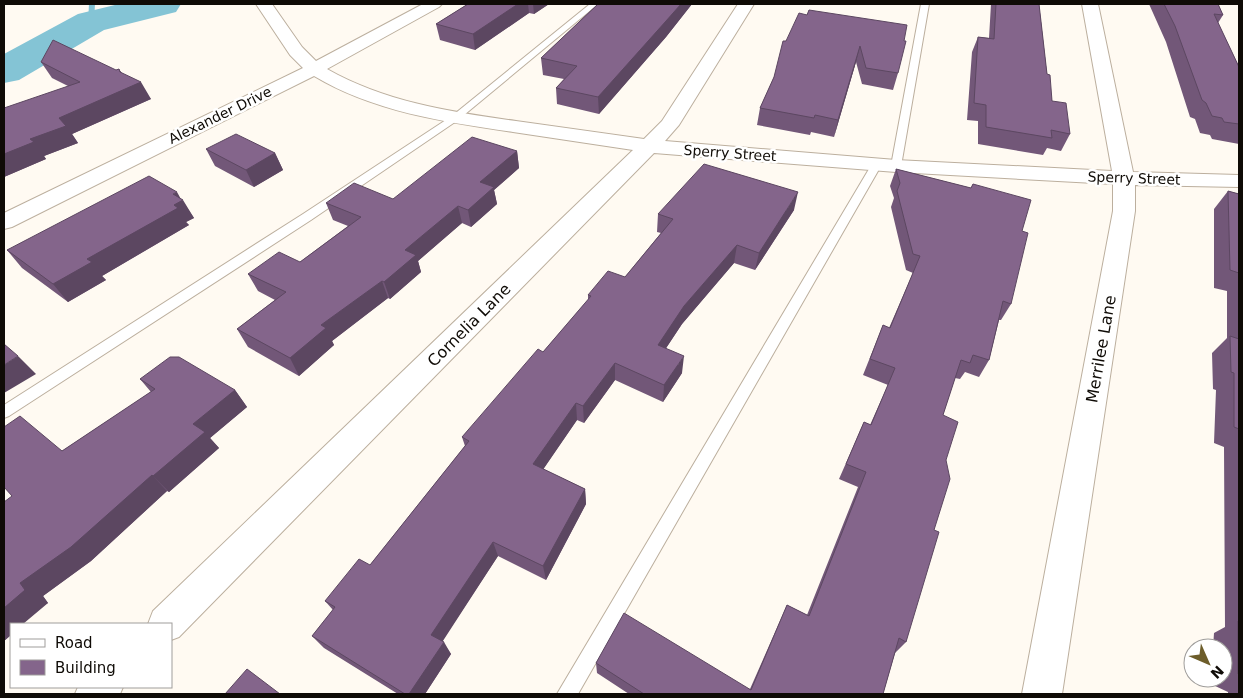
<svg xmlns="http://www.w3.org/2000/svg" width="1243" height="698" font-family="'DejaVu Sans',sans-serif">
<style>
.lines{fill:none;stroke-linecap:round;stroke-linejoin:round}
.stream{fill:#84c4d5;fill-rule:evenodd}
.river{fill:#84c4d5;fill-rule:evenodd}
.service-casing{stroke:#bcaf9e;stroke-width:2}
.minor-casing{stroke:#bcaf9e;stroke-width:2}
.service{fill:#fff;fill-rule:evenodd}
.minor{fill:#fff;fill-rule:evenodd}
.wall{fill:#725778}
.shaded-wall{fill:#5c4761}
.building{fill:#84658b;stroke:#5c4761}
.labels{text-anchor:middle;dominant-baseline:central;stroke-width:5;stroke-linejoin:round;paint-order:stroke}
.far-street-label{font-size:14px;fill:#0f0b06;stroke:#fff}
.street-label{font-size:16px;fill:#0f0b06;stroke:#fff}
</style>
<rect width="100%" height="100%" fill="#fffaf2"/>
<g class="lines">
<path class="stream" d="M89 4H95L94 22 91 24 88 22Z"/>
<path class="river" d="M119 4H181L176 12 104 30 19 80 4 83V54L78 14Z"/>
<g class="service-casing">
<path id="service" d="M590 4H598L458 120 311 220 9 416 4 418V405L303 214 452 116Z
M921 4H929L901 166 896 169 891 166Z
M877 161 882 164 578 694H557L872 164Z"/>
</g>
<g class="minor-casing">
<path id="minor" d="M256 4H272L302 47 316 61 423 4H442L439 7 327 69C385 102 451 112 516 121 559 127 602 133 644 139L662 121 738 4H754L679 125 665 141 896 160 1112 171 1082 4H1098L1133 172 1239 175V187L1135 185V211L1062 694H1022L1113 211V184L896 172 654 153 179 637 171 640V624H148L153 611 633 150C593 144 553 138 513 132 445 122 374 112 314 76L12 227 4 229V213L303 68 290 55Z
M78 687H123L120 694H75Z"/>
</g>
<use href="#service" class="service"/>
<use href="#minor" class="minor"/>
</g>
<path class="wall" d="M468 4H549L534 14 529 13 475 50 440 40 436 24Z
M598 4H692L666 37 599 114 557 104 556 88 564 79 543 75 541 58Z
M991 4H1039L1047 74 1052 101 1070 134 1061 151 1047 148 1043 155 978 144V121L967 120 972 52 978 37 989 38Z
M1149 4H1218L1223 15 1218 23 1239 67V144L1212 139 1210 135 1200 133 1195 119 1190 117 1166 42Z
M809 10 898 73 893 90 862 84 856 62 834 137 811 132 810 135 757 125 760 108 774 77 786 41 807 15Z
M41 62 116 70 119 69 121 72 151 99 72 134 78 143 44 156 46 159 4 177 68 86 52 78Z
M206 149 275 153 283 170 254 187 215 166Z
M517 151 519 168 494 190 497 204 471 227 462 223 418 261 421 272 390 299 388 298 332 341 334 345 299 376 248 347 237 329 275 300 258 291 248 274 300 262 348 226 333 220 326 203 393 199Z
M896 169 971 188 973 184 1022 231 1011 304 1001 320H999L989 360 979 377 965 372 960 379 955 378 943 415 946 460 934 530 906 642 895 653 883 694H629L597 673 596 663 750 689 787 605 807 615 858 487 839 479 864 422 870 425 888 385 863 375 883 325 889 328 913 273 906 270 891 207 894 198 890 186Z
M1228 191 1239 194V694H1228V692L1213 685V678H1223V648H1213L1214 633 1225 627 1224 447 1214 443 1216 390 1213 389 1212 353 1227 338V291L1214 288V209Z
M181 199 194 218 186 222 189 225 102 276 106 280 68 302 22 268 7 250Z
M794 210 755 270 734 263 682 324 666 348 682 373 663 402 615 380 584 423 577 420 543 469 585 489 586 504 546 580 498 556 442 641 451 654 425 694H398L324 648 312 636 333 610 325 601 370 565 465 446 462 437 543 352 588 300V295L625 277 661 233 657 232 658 214Z
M140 379 235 390 247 407 210 438 219 448 169 492 167 491 91 561 43 596 48 603 11 624V635L4 641 12 496 62 451 151 392Z"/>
<path class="shaded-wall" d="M518 4H528L529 13 475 50 473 34Z
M533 4H549L534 14Z
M681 4H692L666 37 599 114 598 97Z
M860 46 856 62 834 137 838 120Z
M119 69 128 85 141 82 151 99 72 134 78 143 44 156 46 159 4 177V154L59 118 120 72Z
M517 151 519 168 494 190 497 204 471 227 468 210 480 182Z
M275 153 283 170 254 187 246 170Z
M177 192 182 201 183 200 194 218 186 222 189 225 102 276 106 280 68 302 53 284 87 259 174 205 173 194Z
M798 192 794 210 755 270 759 253Z
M458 206 462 223 418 261 421 272 390 299 384 282 405 250Z
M737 245 734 263 682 324 657 362 658 345 684 306Z
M382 281 388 298 332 341 334 345 299 376 290 358 321 325Z
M18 356 36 374 4 393V365Z
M684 356 682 373 663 402 664 385Z
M615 363V380L584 423 583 406Z
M235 390 247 407 210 438 219 448 169 492 153 476 193 424Z
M576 403 577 420 536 480 533 464Z
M152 475 167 491 91 561 43 596 48 603 23 624H11V635L4 641V608L20 583Z
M585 489 586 504 546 580 543 566Z
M493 542 498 556 439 647 431 635Z
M444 642 451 654 425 694H409Z"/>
<path class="building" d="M468 4H518L473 34 436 24Z
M598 4H681L666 21 598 97 556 88 577 66 541 58Z
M996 4H1039L1047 74 1050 75 1052 101 1066 103 1070 134 1051 130 1052 138 986 127V105L974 103 978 37 994 39Z
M1164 4H1218L1223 15 1214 14 1239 67V124L1224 122 1222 118 1212 116 1206 103 1202 100 1175 26Z
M809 10 907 25 904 41H906L898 73 866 68 860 46 838 120 815 115 814 118 760 108 774 77 783 41H786L799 13 807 15Z
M53 40 116 70 119 69 120 72 141 82 59 118 66 126 30 139 34 142 4 154V108L80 82 41 62Z
M236 134 275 153 246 170 206 149Z
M472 137 517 151 480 182 494 187 468 210 458 206 405 250 416 255 384 282 382 281 321 325 326 328 290 358 237 329 286 292 248 274 279 252 300 262 361 217 326 203 354 183 393 199Z
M704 164 798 192 759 253 737 245 684 306 658 345 684 356 664 385 615 363 583 406 576 403 533 464 585 489 543 566 493 542 431 635 444 642 409 694H405L312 636 335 607 325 601 359 559 370 565 469 441 462 437 538 349 543 352 591 296 588 295 608 271 625 277 673 219 658 214Z
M896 169 971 188 973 184 1031 200 1022 231 1028 233 1011 304 1003 301 989 360 973 355 970 363 961 360 943 415 958 422 946 460 950 479 934 530 939 532 906 642 899 638 883 694H644L596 663 624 613 751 690 787 605 809 616 866 472 846 464 864 422 871 425 895 368 870 359 883 325 890 328 920 256 913 254 897 191 900 183Z
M149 176 177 192 173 194 183 200 174 205 178 208 87 259 92 262 53 284 7 250Z
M1228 191 1239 194V273L1230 270Z
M1230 336 1239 339V429L1234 427V373L1231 372Z
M4 344 18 356 4 365Z
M170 357H179L235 390 193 424 205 432 153 476 152 475 71 547 20 583 25 590 4 608V502L12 496 4 487V427L20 416 62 451 155 389 140 379Z
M1238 621 1239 622V675L1238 674Z
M247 669 280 694H225Z"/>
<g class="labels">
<g class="far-street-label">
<text transform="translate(220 115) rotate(-26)">Alexander Drive</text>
<text transform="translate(730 153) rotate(4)">Sperry Street</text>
<text transform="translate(1134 178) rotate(2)">Sperry Street</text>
</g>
<g class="street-label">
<text transform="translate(469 325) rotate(-45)">Cornelia Lane</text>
<text transform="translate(1101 349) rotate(-80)">Merrilee Lane</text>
</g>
</g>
<rect width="1243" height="698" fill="none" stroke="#0f0b06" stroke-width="10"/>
<rect x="10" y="623" width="162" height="65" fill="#ffffff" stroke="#9f9d9b"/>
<rect x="20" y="639" width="25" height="8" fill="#ffffff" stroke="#9f9d9b"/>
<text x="55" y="648" font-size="15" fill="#0f0b06">Road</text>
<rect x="20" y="660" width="25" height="15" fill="#84658b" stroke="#9f9d9b"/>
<text x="55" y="673" font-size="15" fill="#0f0b06">Building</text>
<g transform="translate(1208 663) rotate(135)"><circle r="24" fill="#ffffff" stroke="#9f9d9b"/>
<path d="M0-4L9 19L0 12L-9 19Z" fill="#6d5d2a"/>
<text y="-8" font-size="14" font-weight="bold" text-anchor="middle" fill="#0f0b06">N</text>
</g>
</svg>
